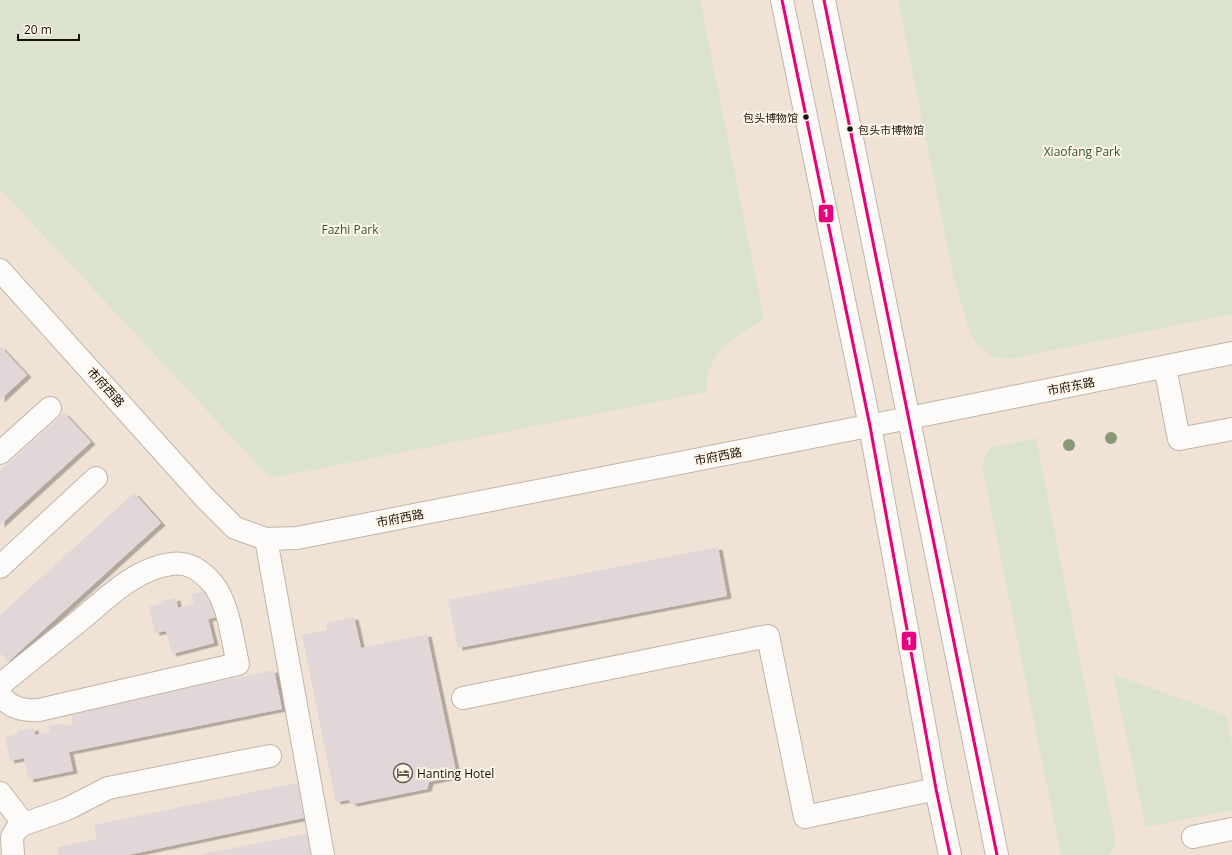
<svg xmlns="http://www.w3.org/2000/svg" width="1232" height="855" font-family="'Open Sans','Noto Sans SC',sans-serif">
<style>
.green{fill:#dbe2cd}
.building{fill:#e1d7d9;filter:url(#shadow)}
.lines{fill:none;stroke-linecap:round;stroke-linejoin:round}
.minor-casing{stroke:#c0b5aa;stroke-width:24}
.major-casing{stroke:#c0b5aa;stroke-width:24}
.minor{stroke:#fdfbf9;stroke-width:22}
.major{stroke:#fdfbf9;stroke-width:22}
.bus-1-casing{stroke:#fef4e9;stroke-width:6}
.bus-1{stroke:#e5007d;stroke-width:3}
.tree{fill:#869876}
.bus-dot{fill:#191107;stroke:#fef4e9;stroke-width:1.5}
.labels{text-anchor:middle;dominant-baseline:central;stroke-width:4;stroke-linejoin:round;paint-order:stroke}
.bus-label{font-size:11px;fill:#191107;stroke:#fef4e9;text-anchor:end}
.park-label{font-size:12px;fill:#2f5a28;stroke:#fef4e9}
.street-label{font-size:12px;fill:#191107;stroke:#fef4e9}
.poi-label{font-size:12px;fill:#191107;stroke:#fef4e9;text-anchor:start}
.line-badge{stroke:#fef4e9;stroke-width:1.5}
.badge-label{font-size:11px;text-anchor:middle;font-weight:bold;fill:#fff}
</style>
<defs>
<filter id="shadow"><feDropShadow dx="4.5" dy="2.5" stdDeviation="0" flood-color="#0004"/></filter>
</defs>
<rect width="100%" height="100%" fill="#f0e3d5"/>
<path class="green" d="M0 0H700L764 319C742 332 716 348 708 373 707 379 706 386 706 392L288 475 269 477 0 189Z
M898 0H1232V314L1010 359 993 357 979 347 970 333 953 274Z
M1036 438 1114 832 1115 845 1109 855H1061L982 465 990 448Z
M1113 674 1226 715 1232 743V810L1146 827Z"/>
<path class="building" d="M0 346 27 375 0 400Z
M64 413 91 442 0 525V471Z
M134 493 161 523 8 662 0 653V615Z
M718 547 727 596 458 648 448 600Z
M205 591 206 596 216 594 221 616 208 619 214 643 172 654 166 631 155 633 149 607 163 603V601L176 598 178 608 194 604 191 594Z
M354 617 361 648 427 634 457 776 429 782 427 789 353 804 348 800 336 802 302 635 327 630 326 623Z
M274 670 282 709 69 752 73 771 29 780 24 758 10 761 5 737 18 734V731L34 728 35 735 50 732 48 726 63 723V726L73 724 71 711Z
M301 782 308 817 128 855H59L57 847 97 839 94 825Z
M310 833 314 855H201V854Z"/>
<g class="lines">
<g class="minor-casing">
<path id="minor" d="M0 270 205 498 235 528 266 539 297 538 909 418 1232 353
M1165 367 1179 439 1232 429
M0 453 50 408
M266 539 323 855
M0 567 96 478
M0 685C26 664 52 643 78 622 106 599 134 569 171 564 189 561 202 571 213 584 229 604 232 639 238 664L39 710C22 711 11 708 0 695
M463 698 768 636 805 817 936 789
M0 793 24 824
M1193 837 1232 829
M13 855 12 837 16 830 24 824 67 809 108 788 270 756"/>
</g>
<g class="major-casing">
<path id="major" d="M782 0 870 426 936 789 950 855
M824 0 997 855"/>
</g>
<use href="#minor" class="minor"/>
<use href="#major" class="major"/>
<g class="bus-1-casing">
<path id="bus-1" d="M782 0 870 426 936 789 950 855
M824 0 997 855"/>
</g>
<use href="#bus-1" class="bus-1"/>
</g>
<g class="tree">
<circle cx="1111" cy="438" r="6"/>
<circle cx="1069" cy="445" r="6"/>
</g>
<defs>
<g id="hotel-ring" transform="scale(1)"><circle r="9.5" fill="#fef4e9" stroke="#645a4f" stroke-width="1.5"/><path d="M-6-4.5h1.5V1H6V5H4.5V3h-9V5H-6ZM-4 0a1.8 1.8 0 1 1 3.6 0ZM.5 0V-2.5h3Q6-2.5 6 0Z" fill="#645a4f"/></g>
</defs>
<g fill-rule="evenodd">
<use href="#hotel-ring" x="403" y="773"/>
</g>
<g class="bus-dot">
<circle cx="806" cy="117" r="3.5"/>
<circle cx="850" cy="129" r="3.5"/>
</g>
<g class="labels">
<g class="bus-label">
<text x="798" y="117">包头博物馆</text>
<text x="858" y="129" text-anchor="start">包头市博物馆</text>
</g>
<g class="park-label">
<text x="1082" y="151">Xiaofang Park</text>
<text x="350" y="229">Fazhi Park</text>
</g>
<g class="street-label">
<text transform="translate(1071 386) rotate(-11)">市府东路</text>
<text transform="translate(106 387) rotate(48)">市府西路</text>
<text transform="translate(718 456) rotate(-11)">市府西路</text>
<text transform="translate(400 518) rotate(-11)">市府西路</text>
</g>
<g class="poi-label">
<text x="417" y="773">Hanting Hotel</text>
</g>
</g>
<g class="line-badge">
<rect x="818" y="204" width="16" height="19" rx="4" fill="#e5007d"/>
<rect x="901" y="631" width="16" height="20" rx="4" fill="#e5007d"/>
</g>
<g class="badge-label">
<text x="826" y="217">1</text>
<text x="909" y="645">1</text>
</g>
<path d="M18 34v6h61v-6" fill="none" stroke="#191107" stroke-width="2"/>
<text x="24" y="34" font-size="12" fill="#191107" stroke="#fef4e9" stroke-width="3" paint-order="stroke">20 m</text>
</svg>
